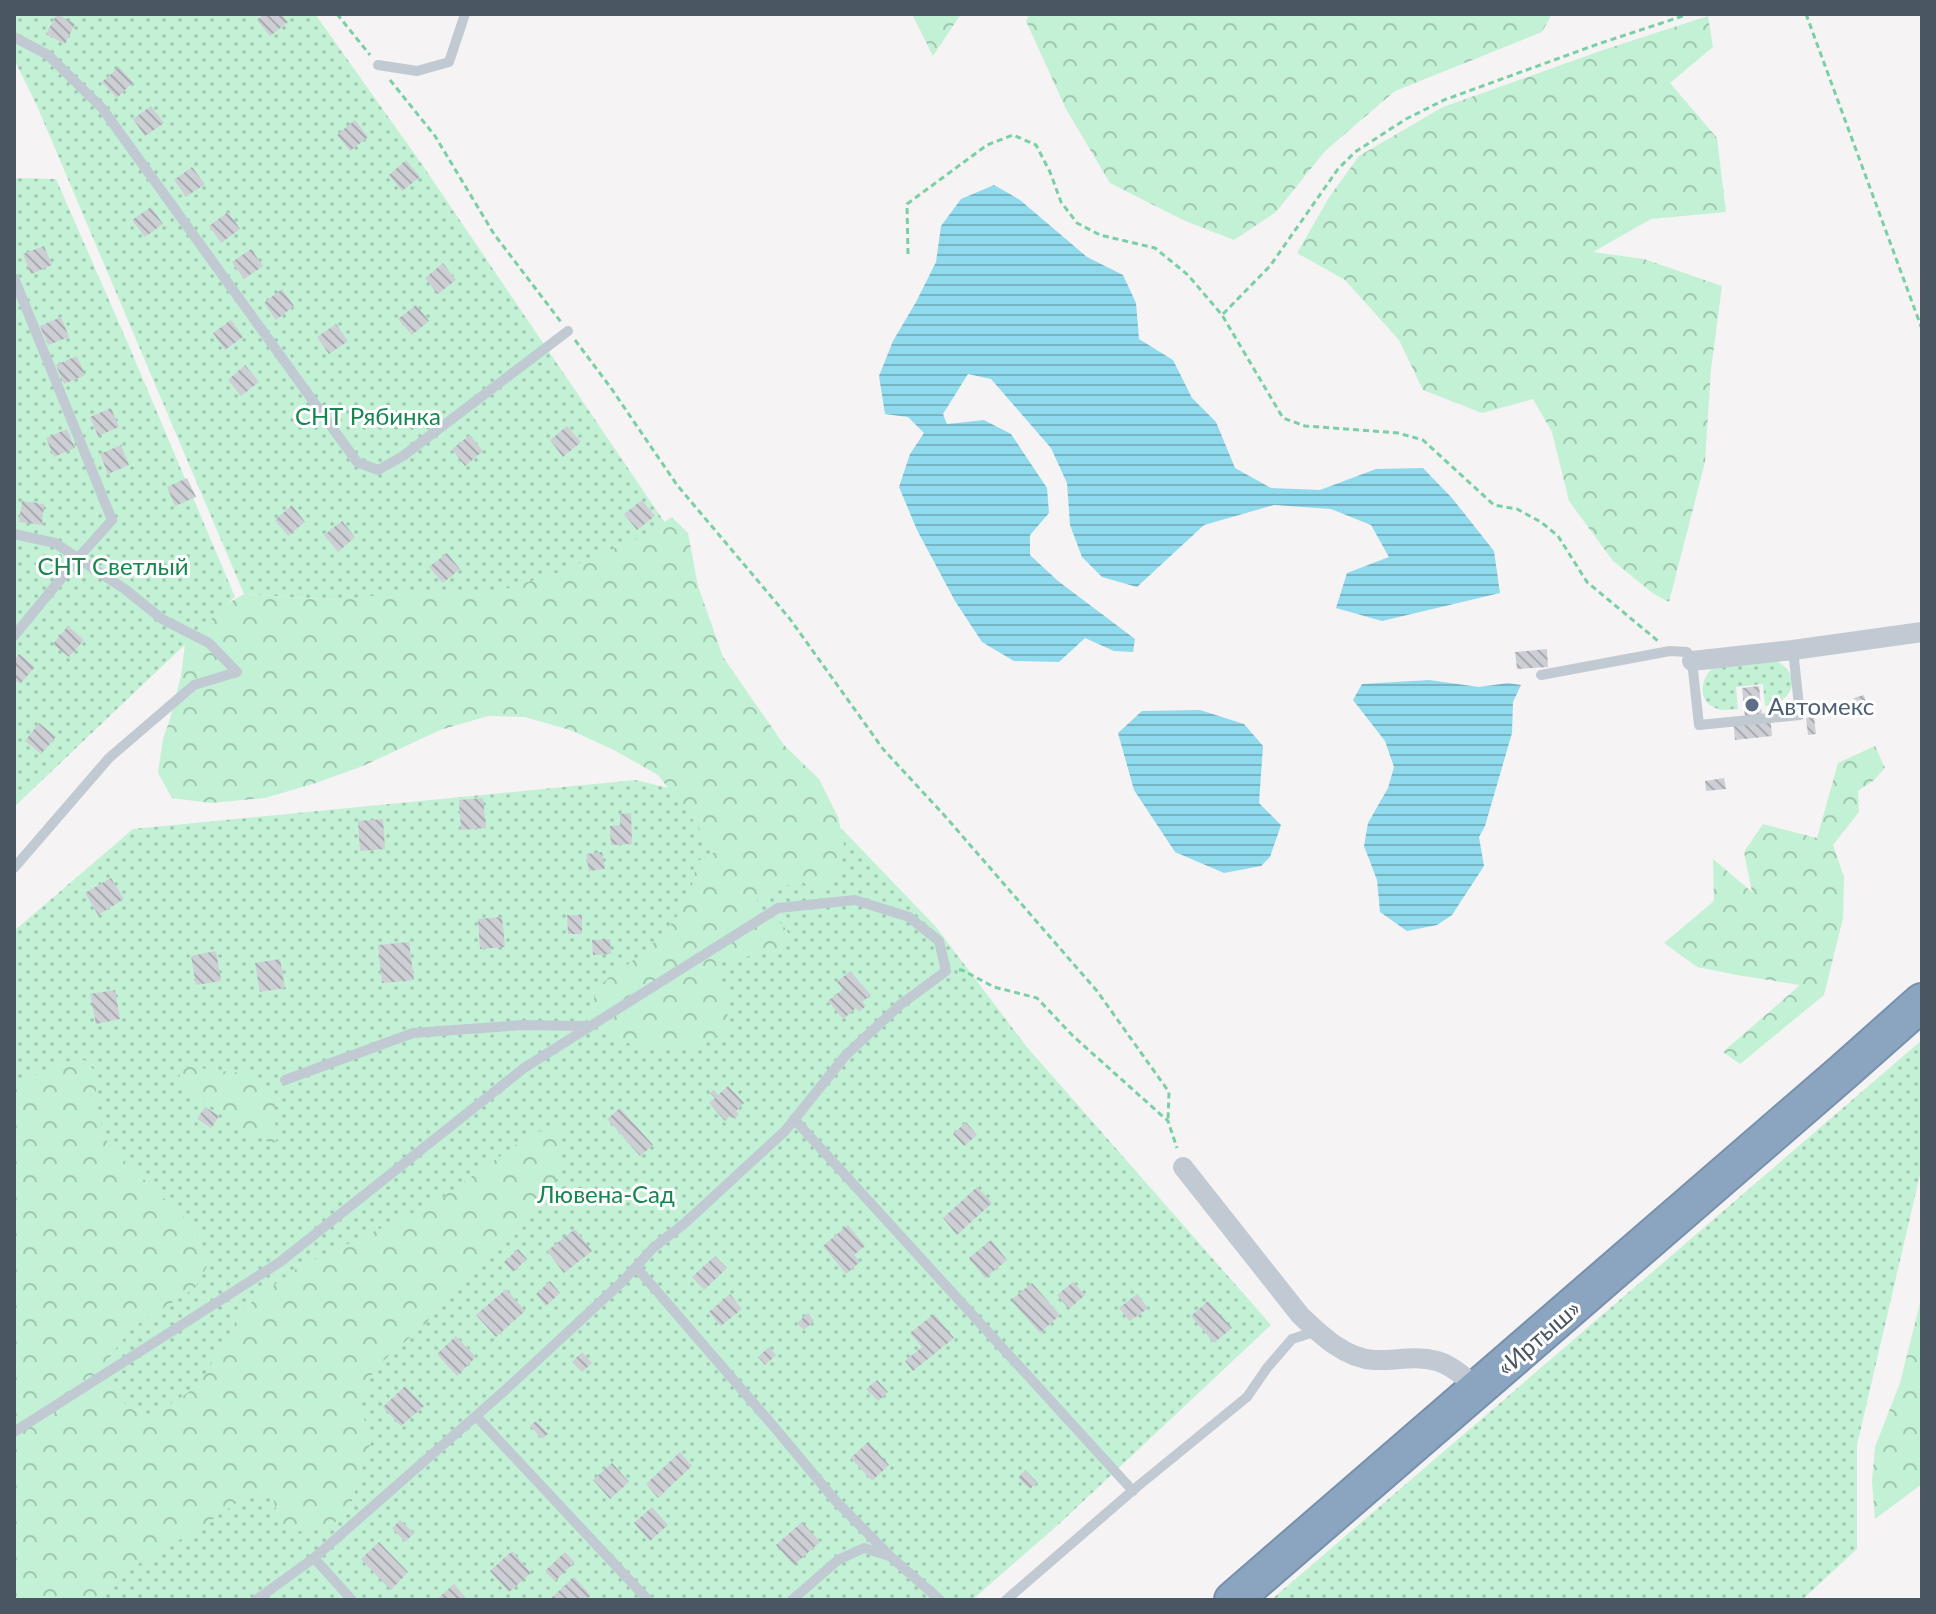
<svg xmlns="http://www.w3.org/2000/svg" width="1936" height="1614" font-family="Lato,sans-serif">
<style>
.green{fill:url(#green-dots)}
.forest{fill:url(#forest-crowns)}
.water{fill:url(#water-rules)}
.building{fill:url(#building-back-hatch)}
.lines{fill:none;stroke-linecap:round;stroke-linejoin:round}
.highway-casing{stroke:#7690ad;stroke-width:40}
.path{stroke:#7ad0a6;stroke-width:3;stroke-dasharray:6 4;stroke-linecap:butt}
.lane{stroke:#c1cad2;stroke-width:10}
.street{stroke:#c1cad2;stroke-width:20}
.highway{stroke:#8ba5c1;stroke-width:36}
.service-dot{fill:#5c6f8a;stroke:#fff;stroke-width:3}
.labels{text-anchor:middle;dominant-baseline:central;stroke-width:6;stroke-linejoin:round;paint-order:stroke}
.park-label{font-size:24px;fill:#17864f;stroke:#fff}
.service-label{font-size:24px;fill:#4e5e75;stroke:#fff;text-anchor:start}
.street-label{font-size:24px;fill:#4a5661;stroke:#fff}
</style>
<defs>
<pattern id="green-dots" width="8" height="8" patternUnits="userSpaceOnUse" patternTransform="scale(2)"><rect width="8" height="8" fill="#c3f1d5"/><path d="M2 2h.1M6 6h.1" fill="none" stroke="#a0c6b0" stroke-width="1.8" stroke-linecap="round"/></pattern>
<pattern id="forest-crowns" width="20" height="18" patternUnits="userSpaceOnUse" patternTransform="scale(2)"><rect width="20" height="18" fill="#c3f1d5"/><path d="M2 6a3 3 0 1 1 6 0M12 15a3 3 0 1 1 6 0" fill="none" stroke="#a0c6b0"/></pattern>
<pattern id="water-rules" width="6" height="5" patternUnits="userSpaceOnUse" patternTransform="scale(2)"><rect width="6" height="5" fill="#90daee"/><path d="M0 2.5h6" fill="none" stroke="#78b4c4"/></pattern>
<pattern id="building-back-hatch" width="6" height="6" patternUnits="userSpaceOnUse" patternTransform="scale(2)"><rect width="6" height="6" fill="#cdcfd5"/><path d="M-1 5l2 2M0 0l6 6M5-1l2 2" fill="none" stroke="#a8abb0"/></pattern>
</defs>
<rect width="100%" height="100%" fill="#f5f3f3"/>
<path class="green" d="M14 14H315L421 163 678 542 520 600H336L244 594 37 106 14 59Z
M14 178 56 179 129 346 235 597 14 807Z
M1776 661C1804 675 1793 703 1765 706L1763 684 1736 687 1738 709C1731 709 1724 711 1718 709 1696 702 1700 678 1714 667Z
M635 780 842 829 936 927 1026 1046 1271 1325 1059 1524 972 1600H14V931L133 829Z
M1922 1040V1166L1857 1445V1549L1802 1600H1271Z"/>
<path class="forest" d="M912 14H961L933 56Z
M1029 14H1552L1542 32 1395 91 1325 151 1276 212 1234 240 1183 220 1110 183 1066 109 1026 21Z
M1708 16 1713 47 1670 83 1717 138 1726 212 1651 219 1593 252 1644 259 1722 286 1711 369 1705 462 1669 602 1654 594 1613 561 1569 501 1552 432 1533 399 1482 413 1423 390 1399 340 1345 280 1297 253 1330 196 1359 156 1443 107 1603 50Z
M672 517 688 533 698 586 723 657 784 745 819 779 838 817 845 850 837 879 813 891 803 882 784 886 758 898 754 908 782 924 789 934 774 951 716 963 727 1000 728 1029 701 1047 637 1046 609 1037 586 1019C591 1008 594 993 601 985 609 976 622 969 631 962 664 937 694 905 696 862L717 851 658 775 614 750 570 730 525 717 488 716 440 730 363 766 316 783 265 798 211 803 172 798 158 773 163 739 170 719 181 676 185 644 227 604 244 594 336 600 398 593 496 592 559 572 645 535Z
M1875 746 1885 768 1873 781 1858 791 1859 812 1833 845 1844 877 1843 918 1824 995 1740 1064 1723 1052 1800 985 1737 975 1697 967 1664 943 1714 901 1713 859 1752 892 1744 852 1763 824 1817 838 1838 763Z
M84 1060 97 1073 95 1103 108 1145 191 1224 211 1259 195 1288 132 1328 103 1366 127 1407 150 1417 198 1386 245 1307 297 1268 434 1203 533 1133 558 1127 561 1162 554 1191 520 1231 478 1268 424 1325 374 1369 362 1398V1414L372 1438 351 1504 330 1528 302 1532 280 1524 272 1495H248L200 1528 120 1575 99 1600H14V1085L62 1062Z
M191 1065 209 1070 254 1074 276 1094 274 1120 279 1136 274 1143 268 1142 259 1134H245L223 1114 205 1102 190 1096 178 1082 181 1071Z
M1922 1295V1484L1875 1519 1872 1481 1875 1447 1900 1383Z"/>
<path class="water" d="M994 185 1020 200 1087 257 1123 275 1136 303 1139 339 1173 360 1192 398 1216 422 1235 468 1271 488 1320 490 1376 469 1423 468 1452 498 1494 551 1500 593 1382 621 1336 608 1347 573 1389 557 1371 525 1331 509 1274 505 1204 525 1137 587 1102 577 1082 557 1070 525 1067 483 1051 448 991 379 968 374 943 414 947 424 984 420 1011 434 1047 488 1049 513 1030 535V555L1058 581 1135 639 1133 652 1114 651 1085 638 1059 662 1014 661 982 642 955 601 917 530 899 487 910 454 924 433 908 417 885 414 879 376 893 341 916 302 936 262 941 226 961 199Z
M1429 680 1479 687 1508 683 1521 685 1513 702 1512 733 1485 826 1479 837 1484 866 1452 915 1437 925 1407 931 1380 912 1377 880 1364 846 1368 823 1388 788 1394 767 1385 741 1353 700 1362 684Z
M1200 710 1244 724 1263 746 1259 803 1281 825 1270 857 1261 866 1224 873 1175 852 1134 790 1118 733 1142 711Z"/>
<path class="building" d="M57 14 75 24 65 44 46 34Z
M264 14H281L288 22 270 36 257 20Z
M119 67 133 82 117 98 102 82Z
M151 106 164 123 145 136 133 119Z
M355 120 368 137 350 151 337 135Z
M406 160 420 177 402 191 389 175Z
M192 167 205 184 186 197 174 180Z
M151 207 163 224 145 237 132 220Z
M228 212 240 229 221 243 209 226Z
M44 246 52 265 31 274 23 254Z
M251 249 263 266 244 279 232 262Z
M443 263 456 280 438 294 425 278Z
M282 289 294 306 276 320 264 303Z
M416 305 429 321 412 335 398 319Z
M61 317 69 337 48 345 40 326Z
M231 320 243 337 225 350 213 333Z
M336 324 348 341 329 354 317 337Z
M77 356 85 375 64 384 56 365Z
M245 365 259 382 241 396 228 380Z
M111 408 119 427 98 436 90 417Z
M567 426 581 442 563 457 550 440Z
M67 429 75 448 54 457 46 438Z
M470 435 483 451 465 466 452 449Z
M121 445 129 465 108 474 100 454Z
M187 478 196 497 175 506 167 487Z
M642 500 655 516 637 530 624 514Z
M22 501 44 504 42 525 19 522Z
M292 505 305 522 288 536 275 520Z
M342 521 355 537 338 552 324 535Z
M447 553 460 569 443 583 429 567Z
M68 626 84 640 69 657 53 644Z
M1547 649 1548 667 1517 669 1515 652Z
M19 654 35 667 20 684 14 679V660Z
M1759 686 1762 715 1770 714 1772 736 1735 740 1733 718 1745 717 1742 688Z
M1864 695 1868 711 1858 714 1854 698Z
M1814 717 1816 734 1808 735 1806 718Z
M39 723 56 737 41 754 25 741Z
M1724 778 1726 789 1706 791 1705 781Z
M483 798 486 828 461 830 459 800Z
M631 813 632 844 611 845 610 826 620 825V814Z
M383 819 385 849 360 851 358 821Z
M602 852 605 869 589 871 586 854Z
M111 878 124 899 98 915 85 893Z
M567 915H582V934H568Z
M502 917 505 947 480 949 478 919Z
M610 939 611 954 593 955 592 940Z
M409 942 414 980 382 983 378 945Z
M216 951 221 981 196 985 191 956Z
M280 959 285 988 260 992 255 963Z
M850 971 871 995 862 1002 866 1006 859 1012 856 1008 843 1019 828 1001 843 989 837 982Z
M115 990 120 1019 96 1024 90 994Z
M728 1086 744 1103 736 1111 739 1114 735 1119 731 1115 725 1121 709 1103 715 1098 710 1093 714 1090 718 1095Z
M205 1107 219 1116 211 1128 197 1119Z
M620 1108 653 1145 640 1156 607 1119Z
M966 1122 977 1135 964 1146 953 1134Z
M977 1187 992 1203 957 1235 943 1218Z
M848 1225 865 1246 854 1255 860 1262 846 1274 823 1246Z
M575 1229 592 1251 564 1273 547 1251Z
M991 1240 1007 1260 985 1278 969 1258Z
M518 1249 527 1259 513 1272 504 1262Z
M715 1256 727 1268 704 1290 692 1277Z
M550 1281 560 1293 546 1306 536 1294Z
M1073 1282 1085 1295 1069 1309 1057 1295Z
M1032 1283 1060 1315 1040 1333 1011 1300Z
M506 1289 525 1311 496 1337 476 1315Z
M730 1294 742 1309 721 1326 709 1312Z
M1137 1294 1148 1308 1130 1321 1119 1308Z
M1208 1301 1232 1328 1214 1343 1191 1316Z
M808 1313 814 1321 804 1330 797 1323Z
M934 1314 954 1338 913 1371 905 1361 922 1347 910 1333Z
M456 1336 476 1357 457 1376 437 1354Z
M769 1347 776 1355 765 1365 758 1357Z
M582 1352 592 1363 582 1372 572 1362Z
M877 1380 888 1392 878 1401 866 1389Z
M405 1386 424 1406 401 1426 383 1407Z
M536 1421 548 1434 542 1439 530 1426Z
M868 1442 889 1465 872 1481 851 1458Z
M680 1452 692 1466 658 1498 646 1484Z
M612 1463 629 1482 610 1499 593 1480Z
M1025 1470 1037 1482 1030 1489 1018 1478Z
M652 1507 668 1525 650 1541 634 1523Z
M400 1520 414 1533 405 1542 392 1528Z
M802 1522 820 1542 794 1565 776 1545Z
M379 1542 408 1572 391 1590 361 1559Z
M512 1551 531 1573 509 1592 490 1571Z
M565 1552 575 1562 555 1581 545 1571Z
M574 1577 590 1595 584 1600H549Z
M454 1584 468 1600H436Z"/>
<g class="lines">
<g class="highway-casing">
<path id="highway" d="M1233 1600 1842 1073 1922 1002"/>
</g>
<path class="path" d="M337 14 370 55
M1806 14 1922 329
M390 80 435 136 494 234 561 322
M908 254 907 204 987 145 1013 135 1036 145 1050 172 1061 202 1077 223 1100 235 1155 248 1188 275 1222 315 1283 418 1305 426 1398 433 1423 440 1494 505 1517 509 1541 522 1558 536 1587 582 1658 641
M1223 314 1270 266 1338 169 1355 152 1406 119 1444 100 1598 44 1689 14
M575 340 611 388 677 485 790 619 883 749 944 815 1097 991 1169 1092 1168 1121
M959 970H962L994 987 1037 998 1073 1036 1168 1121 1177 1148"/>
<path class="lane" d="M14 37 48 55 102 108 357 462 378 470 403 456 568 331
M378 65 417 71 449 62 465 14
M14 278 112 520 78 558 14 636
M14 534 55 543 126 590 162 619 209 643 237 672 194 685 109 758 14 868
M1541 675 1670 651 1687 652 1692 661 1699 725 1800 715 1793 650
M285 1080 413 1033 523 1025 588 1026
M794 1119 1133 1491
M636 1267 775 1428 835 1500 891 1557 940 1600
M476 1416 648 1600
M14 1432 280 1262 524 1068 778 908 855 900 909 917 939 941 946 971 900 1005 846 1055 785 1131 685 1223 653 1248 624 1280 502 1393 314 1558 256 1600
M314 1558 352 1600
M792 1600 838 1560 864 1548 889 1556
M1006 1600 1138 1486 1247 1397 1267 1368 1292 1339 1317 1331"/>
<path class="street" d="M1692 661 1793 650 1922 632
M1183 1167 1300 1315C1320 1334 1345 1359 1374 1360 1396 1361 1414 1355 1437 1361 1452 1365 1466 1379 1479 1388"/>
<use href="#highway" class="highway"/>
</g>
<circle class="service-dot" cx="1752" cy="705" r="8"/>
<g class="labels">
<g class="park-label">
<text x="368" y="415">СНТ Рябинка</text>
<text x="113" y="565">СНТ Светлый</text>
<text x="606" y="1193">Лювена-Сад</text>
</g>
<g class="service-label">
<text x="1768" y="705">Автомекс</text>
</g>
<g class="street-label">
<text transform="translate(1538 1337) rotate(-41)">«Иртыш»</text>
</g>
</g>
<rect width="1936" height="1614" fill="none" stroke="#4a5661" stroke-width="32"/>
</svg>
